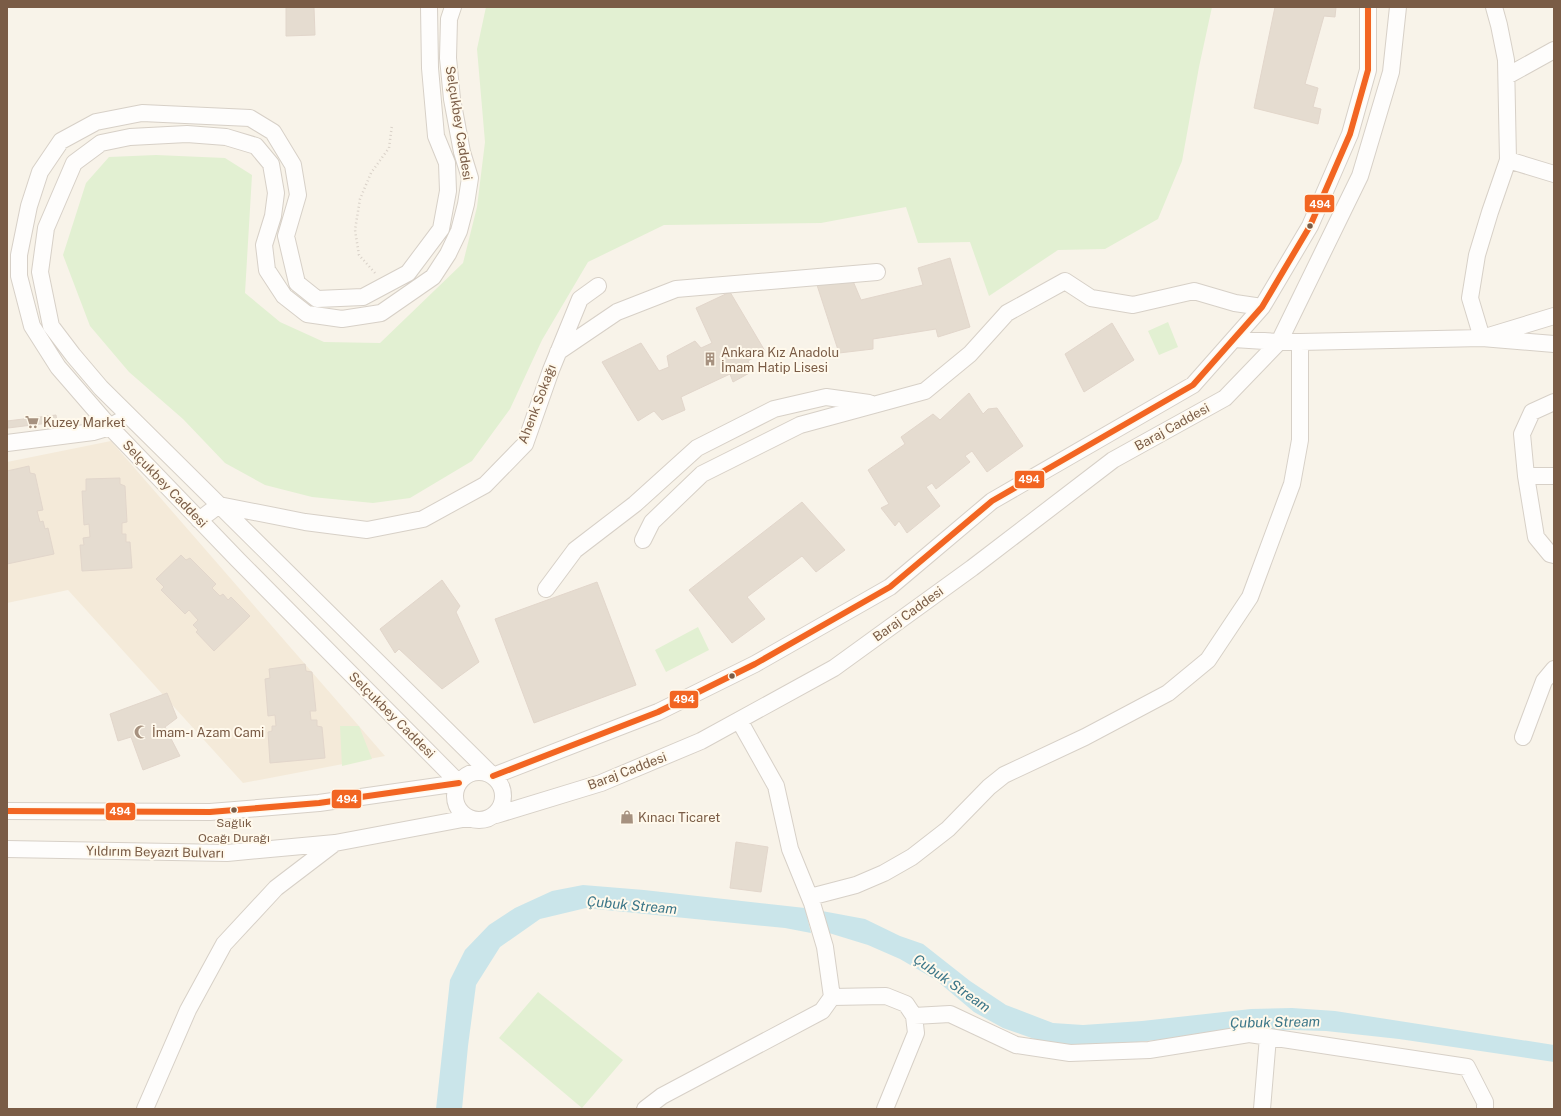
<svg xmlns="http://www.w3.org/2000/svg" width="1561" height="1116" font-family="'Public Sans',sans-serif">
<style>
.residential{fill:#f4ead9}
.green{fill:#e2f0d2}
.water{fill:#cae5ea}
.building{fill:#e5dcd0;stroke:#e2d6cb}
.lines{fill:none;stroke-linecap:round;stroke-linejoin:round}
.minor-casing{stroke:#d7d0c7;stroke-width:18}
.path{stroke:#d9d1c8;stroke-width:2.5;stroke-dasharray:1 3;stroke-linecap:butt}
.minor{stroke:#fefdfc;stroke-width:16}
.bus-1-casing{stroke:#fff9ec;stroke-width:9}
.bus-1{stroke:#f26522;stroke-width:6}
.bus-dot{fill:#7a5c46;stroke:#fff9ec;stroke-width:1.5}
.labels{text-anchor:middle;dominant-baseline:central;stroke-width:4;stroke-linejoin:round;paint-order:stroke}
.bus-label{font-size:12px;fill:#7a5c46;stroke:#fff9ec}
.street-label{font-size:13px;fill:#7a5c46;stroke:#fff9ec}
.poi-label{font-size:13px;fill:#7a5c46;stroke:#fff9ec;text-anchor:start}
.water-label{font-size:14px;font-style:italic;fill:#3b7688;stroke:#fff9ec}
.line-badge{stroke:#fff9ec;stroke-width:1.5}
.badge-label{font-size:11px;text-anchor:middle;font-weight:bold;fill:#fff}
</style>
<rect width="100%" height="100%" fill="#f8f3e9"/>
<path class="residential" d="M111 441 385 756 243 783 68 590 7 603V462Z"/>
<path class="green" d="M486 7H1212L1199 67 1182 161 1158 219 1105 249 1058 250 989 296 970 242 918 243 906 207 821 223 664 225 588 262 542 340 510 409 472 461 410 498 373 503 312 497 265 485 225 463 183 419 129 372 90 326 63 255 86 183 109 157 156 155 225 158 252 175 245 293 280 322 324 342 380 343 463 263 477 207 485 142 477 49Z
M1168 322 1178 347 1159 355 1148 331Z
M698 627 709 650 666 672 655 650Z
M340 726H359L372 759 342 766Z
M538 992 623 1060 582 1108 499 1038Z"/>
<path class="water" d="M583 885 644 890 805 908 811 933 785 928 586 908 540 919 500 947 476 985 468 1046 462 1109H436L450 980 465 950 489 925 515 908 552 891Z
M822 911 865 919 900 936 923 944 970 981 1006 1005 1053 1023 1083 1025 1142 1021 1251 1009 1292 1008 1335 1011 1554 1045V1062L1399 1039 1326 1031 1292 1030 1233 1032 1089 1047 1040 1041 1003 1028 974 1012 936 980 900 959 868 945 829 933Z"/>
<path class="building" d="M286 7H314L315 35 286 36Z
M1275 7H1336L1335 17 1324 16 1305 84 1318 88 1313 107 1321 109 1318 124 1254 108Z
M950 258 970 327 938 337 936 329 873 339V349L839 353 817 285 853 281 861 300 923 285 918 268Z
M730 292 765 351 748 361 753 371 733 382 730 374 681 397 685 410 662 420 654 411 638 421 602 362 641 343 659 371 669 367 667 356 695 341 701 348 712 343 696 308Z
M1112 323 1134 360 1084 392 1065 354Z
M969 393 983 414 988 409 997 408 1023 446 987 472 972 451 965 456 970 462 936 489 932 483 926 487 940 506 907 533 899 521 895 526 881 508 889 504 868 470 905 444 901 437 933 414 940 420Z
M56 415 57 422 8 428 7 421Z
M29 466 30 473 35 474 43 510 37 511 40 522 43 521 45 529 48 528 54 554 7 564V530H8L7 524V471Z
M120 478V484L125 486 127 522 122 523V534H126V542H130L132 568 82 571 80 545H84L83 538 90 537 89 524 84 525 82 491H86V479Z
M802 502 845 550 816 572 802 556 747 597 765 619 732 643 689 590Z
M181 555 186 560 190 558 216 584 212 588 220 596 223 594 228 600 231 597 250 616 214 651 196 632 198 630 193 625 198 620 189 610 185 614 161 590 164 587 156 579Z
M442 580 460 606 456 612 479 662 442 689 399 649 395 653 380 629Z
M597 582 636 685 534 723 495 619Z
M305 664 306 671 312 672 316 711H310L311 720H317V726L322 727 325 758 270 763 268 732 272 731V726H276L275 715 268 716 265 679 270 678 269 669Z
M167 693 177 718 165 727 180 756 143 770 131 737 118 741 110 714Z
M736 842 768 847 761 892 730 888Z"/>
<g class="lines">
<g class="minor-casing">
<path id="minor" d="M429 7 430 68 436 136 447 163 448 191 441 229 408 273 363 297 317 299 297 283 286 236 298 195 293 165 273 132 250 118 142 113 96 122 61 141 40 172 29 206 19 255V276L32 326 58 367 110 427 238 560 459 783
M453 7 449 19 448 58 452 99 462 152 470 178 466 204 459 231 448 254 433 277 381 313 342 319 307 314 284 296 267 270 264 245 273 216 276 193 271 164 256 146 226 137 187 134 130 137 101 143 74 163 46 228 40 272 51 326 73 355 101 388 493 776 658 712 755 664 890 587 992 501 1193 385 1262 307 1310 226 1350 134 1368 70V7
M1494 7 1499 25 1506 60 1508 160 1490 212 1477 255 1470 298 1482 338 1554 316
M1507 76 1554 50
M1508 160 1554 174
M1234 339 1279 342H1300L1482 338 1554 344
M558 352 617 312 676 289 877 272
M1554 402 1532 412 1522 434 1526 476 1536 537 1550 554 1554 555
M7 443 93 432 110 427 118 422
M1526 476H1554
M199 520 219 505 305 522 367 530 423 519 485 485 525 444 551 370 580 299 598 286
M643 540 652 522 702 474 800 425 925 391 970 354 1007 313 1065 281 1091 298 1133 305 1194 291 1235 303 1262 307
M546 589 575 550 635 504 697 448 774 409 826 397 869 403
M1523 737 1544 681 1554 669
M455 796a24 24 0 1 1 48 0a24 24 0 1 1-48 0Z
M7 811 210 812 319 803 459 783
M496 815 601 783 701 741 834 668 972 568 1113 460 1225 398 1279 342 1360 176 1391 72 1398 7
M7 849 227 853 335 843 468 818
M810 897 856 885 884 873 912 857 948 829 989 787 1004 775 1085 737 1168 693 1208 660 1250 597 1292 484 1300 440V342
M832 997 886 996 906 1004 914 1016 916 1033 885 1109
M914 1016 950 1014 1016 1045 1070 1053 1149 1050 1249 1034 1467 1067 1485 1102V1109
M145 1109 188 1010 224 944 276 888 335 843
M645 1109 662 1096 822 1011 832 997 825 947 812 903 790 849 776 786 739 720
M1262 1109 1268 1037"/>
</g>
<path class="path" d="M375 273 359 255 355 230 360 199 371 173 389 148 392 125"/>
<use href="#minor" class="minor"/>
<g class="bus-1-casing">
<path id="bus-1" d="M493 776 658 712 755 664 890 587 992 501 1193 385 1262 307 1310 226 1350 134 1368 70V7
M7 811 210 812 319 803 459 783"/>
</g>
<use href="#bus-1" class="bus-1"/>
</g>
<defs>
<g id="building-bare" transform="scale(1.08)"><path d="M-4-6H4V6H1V3H-1V6H-4ZM-2.5-4.3h1.7v1.8h-1.7ZM.8-4.3h1.7v1.8H.8ZM-2.5-1h1.7V.8h-1.7ZM.8-1h1.7V.8H.8Z" fill="#a6917f" stroke="#fff9ec" stroke-width="2.5" paint-order="stroke"/></g>
<g id="supermarket-bare" transform="scale(1.08)"><path d="M-6-5.5h2.5l.6 2H6L4.5 2H-2.5L-4.4-4H-6ZM-1.5 3.2a1.3 1.3 0 1 0 .1 0ZM3 3.2a1.3 1.3 0 1 0 .1 0Z" fill="#a6917f" stroke="#fff9ec" stroke-width="2.5" paint-order="stroke"/></g>
<g id="mosque-bare" transform="scale(1.08)"><path d="M3.5-4.9A6 6 0 1 0 3.5 4.9A5 5 0 1 1 3.5-4.9Z" fill="#a6917f" stroke="#fff9ec" stroke-width="2.5" paint-order="stroke"/></g>
<g id="shop-bare" transform="scale(1.08)"><path d="M-5-2.5h2.3a2.7 3.5 0 0 1 5.4 0H5L5.5 6h-11ZM-1.5-2.5h3a1.5 2.3 0 0 0-3 0Z" fill="#a6917f" stroke="#fff9ec" stroke-width="2.5" paint-order="stroke"/></g>
</defs>
<g fill-rule="evenodd">
<use href="#building-bare" x="710" y="359"/>
<use href="#supermarket-bare" x="32" y="422"/>
<use href="#mosque-bare" x="141" y="732"/>
<use href="#shop-bare" x="627" y="817"/>
</g>
<g class="bus-dot">
<circle cx="1310" cy="226" r="3.5"/>
<circle cx="732" cy="676" r="3.5"/>
<circle cx="234" cy="810" r="3.5"/>
</g>
<g class="labels">
<g class="bus-label">
<text x="234" y="823">Sağlık<tspan x="234" dy="15">Ocağı Durağı</tspan></text>
</g>
<g class="street-label">
<text transform="translate(459 123) rotate(81)">Selçukbey Caddesi</text>
<text transform="translate(537 404) rotate(-69)">Ahenk Sokağı</text>
<text transform="translate(1172 427) rotate(-29)">Baraj Caddesi</text>
<text transform="translate(165 484) rotate(46)">Selçukbey Caddesi</text>
<text transform="translate(908 614) rotate(-36)">Baraj Caddesi</text>
<text transform="translate(392 715) rotate(45)">Selçukbey Caddesi</text>
<text transform="translate(627 771) rotate(-21)">Baraj Caddesi</text>
<text transform="translate(155 852) rotate(1)">Yıldırım Beyazıt Bulvarı</text>
</g>
<g class="poi-label">
<text x="721" y="352">Ankara Kız Anadolu<tspan x="721" dy="15">İmam Hatip Lisesi</tspan></text>
<text x="43" y="422">Kuzey Market</text>
<text x="152" y="732">İmam-ı Azam Cami</text>
<text x="638" y="817">Kınacı Ticaret</text>
</g>
<g class="water-label">
<text transform="translate(632 905) rotate(5)">Çubuk Stream</text>
<text transform="translate(952 983) rotate(35)">Çubuk Stream</text>
<text transform="translate(1275 1022) rotate(-1)">Çubuk Stream</text>
</g>
</g>
<g class="line-badge">
<rect x="1304" y="194" width="31" height="19" rx="4" fill="#f26522"/>
<rect x="1014" y="470" width="31" height="19" rx="4" fill="#f26522"/>
<rect x="669" y="690" width="30" height="19" rx="4" fill="#f26522"/>
<rect x="331" y="789" width="31" height="20" rx="4" fill="#f26522"/>
<rect x="105" y="802" width="31" height="19" rx="4" fill="#f26522"/>
</g>
<g class="badge-label">
<text x="1320" y="208">494</text>
<text x="1029" y="483">494</text>
<text x="684" y="703">494</text>
<text x="347" y="803">494</text>
<text x="120" y="815">494</text>
</g>
<rect width="1561" height="1116" fill="none" stroke="#7a5c46" stroke-width="16"/>
</svg>
